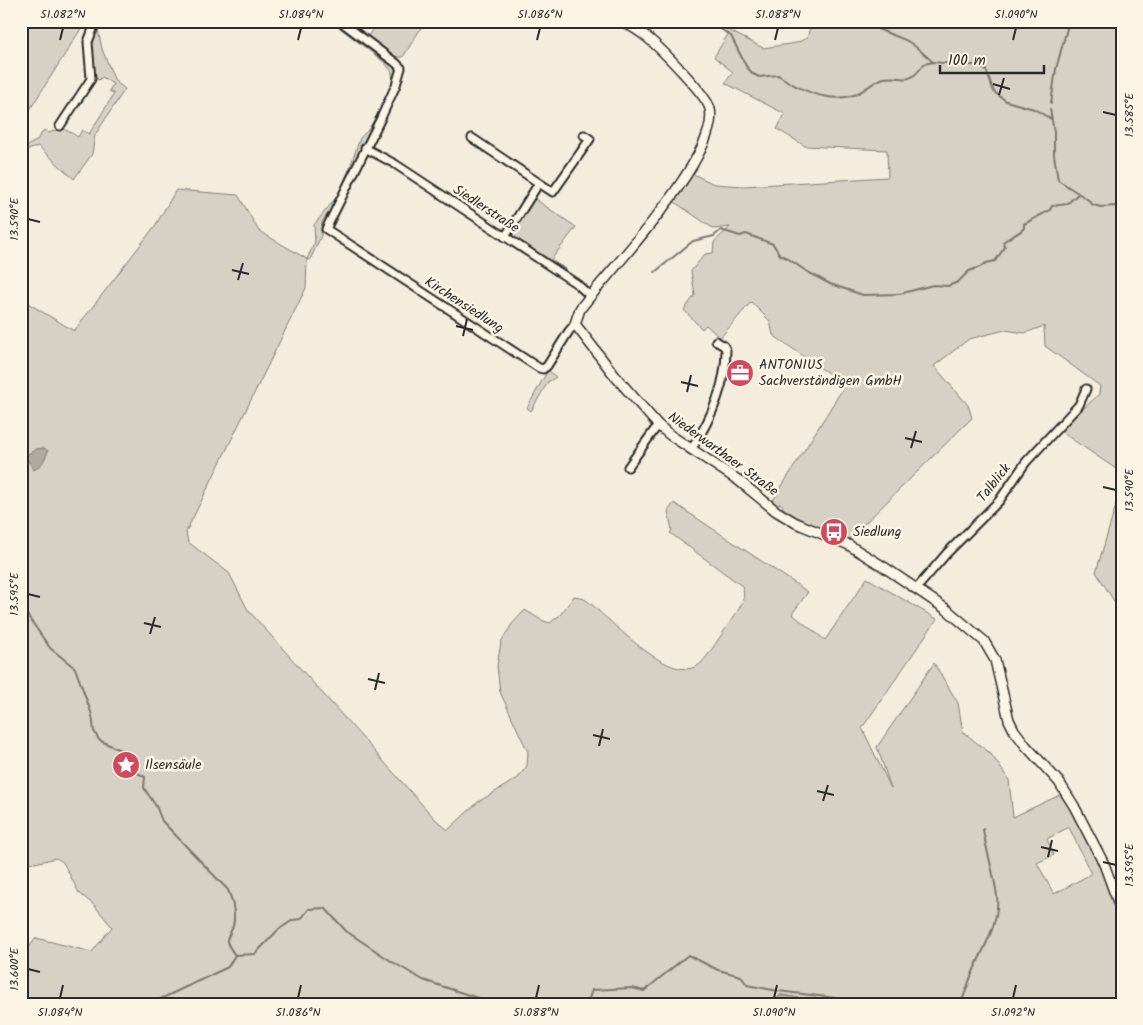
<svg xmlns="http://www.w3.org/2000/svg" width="1143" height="1025" font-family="Kalam,sans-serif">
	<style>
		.green { fill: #d6d1c4; stroke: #807e78; fill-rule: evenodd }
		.water { fill: #afaaa0; stroke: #7a7771 }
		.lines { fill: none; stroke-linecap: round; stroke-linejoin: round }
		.stream { stroke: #7a7771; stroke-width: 2 }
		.minor-casing { stroke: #2b2b2b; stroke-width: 11 }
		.tertiary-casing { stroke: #2b2b2b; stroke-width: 12 }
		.minor { stroke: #fcf5e5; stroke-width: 7 }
		.tertiary { stroke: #fcf5e5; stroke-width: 9 }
		.ticks { fill: none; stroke: #2b2b2b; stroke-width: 2 }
		.labels { text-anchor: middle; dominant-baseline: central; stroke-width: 5; stroke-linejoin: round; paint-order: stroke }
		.street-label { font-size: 14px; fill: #2b2b2b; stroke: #fcf5e5 }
		.poi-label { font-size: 14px; fill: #2b2b2b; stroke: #fcf5e5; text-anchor: start }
		.neatline { fill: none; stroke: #2b2b2b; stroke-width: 2 }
		.ticks-label { font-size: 12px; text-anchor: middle; fill: #2b2b2b }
	</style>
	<rect width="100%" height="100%" fill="#f4edde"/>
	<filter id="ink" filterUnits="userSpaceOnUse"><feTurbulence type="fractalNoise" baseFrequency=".02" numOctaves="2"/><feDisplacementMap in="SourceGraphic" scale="10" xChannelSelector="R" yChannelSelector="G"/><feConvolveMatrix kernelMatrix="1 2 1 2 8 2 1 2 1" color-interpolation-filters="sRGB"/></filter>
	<g filter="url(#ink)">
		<path class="green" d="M 21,21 L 79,21 L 84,24 L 27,114 L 21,111 Z
			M 98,21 L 101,21 L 98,30 L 102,49 L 115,81 L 125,89 L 95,135 L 92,154 L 74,179 L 38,146 L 21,153 L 21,149 L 36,141 L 44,130 L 49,133 C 63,126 65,129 78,137 L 82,130 L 89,134 L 114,94 L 109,91 L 113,84 L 102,77 L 99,80 L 94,77 L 91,42 Z
			M 331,21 L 337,21 C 350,31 389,55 395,68 C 397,73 396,78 395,83 L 337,201 L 322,222 L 321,236 L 310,260 L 307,259 L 306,288 L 186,532 L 188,542 L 229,573 L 248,610 L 435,819 L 448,830 L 478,802 L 518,778 L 527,766 L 528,752 L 500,692 L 497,666 L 501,642 L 512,624 L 525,610 L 541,620 L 550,623 L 561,614 L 574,596 C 589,597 598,612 610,621 C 627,636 676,684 700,664 C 708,657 722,633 729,624 C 736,613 748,600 742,586 L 670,533 L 672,530 L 668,511 L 674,503 L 808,592 L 792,614 L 825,640 L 867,578 L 937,619 L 862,728 L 891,788 L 877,747 L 934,663 L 958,703 L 963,732 L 991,754 L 1009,780 L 1013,817 L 1062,794 L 1077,819 L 1100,868 L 1114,898 L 1122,926 L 1122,1004 L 833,1004 L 781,995 L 778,1002 L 780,1004 L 21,1004 L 21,958 L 36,938 L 92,952 L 112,927 L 94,905 L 79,893 L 63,862 L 56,858 L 35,863 L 21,861 L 21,299 L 74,331 L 155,226 L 176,190 L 238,195 L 259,231 L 307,259 L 315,242 L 314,225 L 338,195 L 349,170 L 360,138 L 368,130 L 377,115 L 393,83 L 392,72 L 384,62 ZM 1069,827 L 1091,874 L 1054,894 L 1037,863 L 1054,855 L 1047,839 Z
			M 345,21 L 349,21 L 368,36 L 378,21 L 424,21 L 424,23 L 403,57 L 395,57 Z
			M 812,21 L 1122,21 L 1122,473 L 1060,431 L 1099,394 L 1100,386 L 1045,346 L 1044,326 L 1025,333 L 1005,330 L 969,339 L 934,366 L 968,405 L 972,418 L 849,539 L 799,519 L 783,511 L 783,506 L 780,503 L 777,506 L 772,502 L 845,385 L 773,335 L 770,321 L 751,302 L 720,338 L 706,325 L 702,329 L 684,310 L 695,295 L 691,271 L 705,254 L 713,253 L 714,242 L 730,227 L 714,229 L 673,201 L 691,173 L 714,184 L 744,186 L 888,177 L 887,150 L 805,146 L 777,129 L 785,114 L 725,83 L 733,72 L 714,57 L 730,31 L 763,48 L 796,43 L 807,38 Z
			M 535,199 L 576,227 L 551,260 L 567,270 L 565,273 L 545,260 L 547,258 L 540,253 L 538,256 L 511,238 L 518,222 Z
			M 548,370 L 556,377 L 548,382 L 531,411 L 527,408 Z
			M 1122,485 L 1122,614 L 1096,572 Z"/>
		<path class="water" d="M 44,448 L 48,451 C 45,459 42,466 34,470 L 25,456 L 36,449 Z
			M 781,995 L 833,1004 L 780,1004 L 778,1002 L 778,997 Z"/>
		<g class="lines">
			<path class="stream" d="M 709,21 L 731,36 L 746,66 L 753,74 L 759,77 L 778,75 C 798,89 828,104 854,95 C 863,92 875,80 884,78 C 905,75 908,87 924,64 L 933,62 L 954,64 L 957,61 L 966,65 L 976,65 L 986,70 L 994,92 L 1006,101 L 1034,109 L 1051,119
				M 866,21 C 877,32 895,34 909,42 C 917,47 925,55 933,62
				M 1051,103 L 1056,69 L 1069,21
				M 1050,109 L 1054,132 L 1054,155 L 1058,180 L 1087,199 L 1093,205 L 1101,207 L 1115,206 L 1122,209
				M 655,272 L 693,241 L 714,236 L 721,230 L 740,236 L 746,234 L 773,244 L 780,255 L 787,258 L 806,271 L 830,284 L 863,295 L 899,294 L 933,285 L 948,286 L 958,282 L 969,271 L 980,267 L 986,263 L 995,261 L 1005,247 L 1003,242 C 1010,236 1018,235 1024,228 L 1024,224 L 1050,210 L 1052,206 L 1067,204 L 1078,194
				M 21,606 L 50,648 L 75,668 L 92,715 L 94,731 L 99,740 L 120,750 L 130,769 L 145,777 L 144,788 L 156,806 L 162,821 L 228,890 C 233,902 236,914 233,926 C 232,931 227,936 227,941 C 228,946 232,951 235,955 L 255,954 L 278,930 L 293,920 L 301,919 L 309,909 L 325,908 L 346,931 L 391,961 L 423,980 L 484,1000 L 488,1004
				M 150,1004 L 228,967 L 235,955
				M 587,1004 L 592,990 L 632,988 L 644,991 L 688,955 L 718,970 L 741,976 L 747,985 L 778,991 L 835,998 L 848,1004
				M 960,1004 C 966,994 968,982 973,972 C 983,949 1000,922 997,896 C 994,872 986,851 983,829"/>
			<g class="minor-casing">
				<path id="minor" d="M 340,21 L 396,63 L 401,68 L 396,85 L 381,118 L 326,229 L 539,368 L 543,369 L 547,366 L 569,331 L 575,324
					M 60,126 L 91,79 L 88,42 L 96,21
					M 472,138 L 539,183 L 505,237
					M 365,148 L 395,164 L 577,284 L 590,296
					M 539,183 L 553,192 L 590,139 L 584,135
					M 691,450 C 710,421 726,385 726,350 L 724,346 L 716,341
					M 628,467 L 658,425
					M 916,589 L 947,553 L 999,501 L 1026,462 L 1079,405 L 1086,389"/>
			</g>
			<g class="tertiary-casing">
				<path id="tertiary" d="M 622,21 C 631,26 640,31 648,38 C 660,48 707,95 710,109 C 721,155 609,271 580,309 L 575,324 L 615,376 L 658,425 L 670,435 L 738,480 L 776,511 L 796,523 L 847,544 L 884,567 L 946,609 L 984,641 L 995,660 L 1009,720 L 1014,730 L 1026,746 L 1059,782 L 1074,806 L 1104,864 L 1122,913"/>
			</g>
			<use href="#minor" class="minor"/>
			<use href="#tertiary" class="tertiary"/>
		</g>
	</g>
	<path class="ticks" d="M 60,40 L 63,28M 298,40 L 301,28M 537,40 L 540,28M 775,40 L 778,28M 1013,40 L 1016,28M 993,84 L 1010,89M 999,95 L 1004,78M 1103,112 L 1116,115M 28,219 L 40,222M 232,270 L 249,274M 238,280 L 243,263M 456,326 L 473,330M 463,336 L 467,319M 681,382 L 698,386M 687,392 L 691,375M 905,438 L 922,442M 911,448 L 916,431M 1103,487 L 1116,490M 28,594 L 40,597M 144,623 L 161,627M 150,634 L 155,617M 368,679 L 385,683M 375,690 L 379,673M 593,735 L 610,739M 599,746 L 603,729M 817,791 L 834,795M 823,801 L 828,785M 1041,847 L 1058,851M 1048,857 L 1052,840M 1103,862 L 1116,865M 28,969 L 40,972M 60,998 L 63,985M 298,998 L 301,985M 536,998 L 539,985M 774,998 L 777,985M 1013,998 L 1016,985"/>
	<defs>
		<g id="office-disc" transform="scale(1.4375)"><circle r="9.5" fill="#d1495b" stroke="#fcf5e5"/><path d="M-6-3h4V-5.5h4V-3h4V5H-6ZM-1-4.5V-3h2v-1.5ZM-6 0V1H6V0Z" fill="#fff"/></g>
		<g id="bus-disc" transform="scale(1.4375)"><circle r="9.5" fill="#d1495b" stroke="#fcf5e5"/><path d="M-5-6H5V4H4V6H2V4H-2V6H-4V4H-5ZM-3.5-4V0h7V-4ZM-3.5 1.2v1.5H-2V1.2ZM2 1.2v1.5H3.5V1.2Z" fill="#fff"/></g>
		<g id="sight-disc" transform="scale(1.4375)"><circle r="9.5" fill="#d1495b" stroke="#fcf5e5"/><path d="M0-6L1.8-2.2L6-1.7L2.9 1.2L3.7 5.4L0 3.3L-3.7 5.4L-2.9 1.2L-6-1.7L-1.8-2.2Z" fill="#fff"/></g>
	</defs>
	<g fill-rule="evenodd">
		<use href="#office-disc" x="740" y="373"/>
		<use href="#bus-disc" x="834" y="532"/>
		<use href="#sight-disc" x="126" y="765"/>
	</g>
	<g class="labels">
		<g class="street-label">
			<text transform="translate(486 209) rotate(33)">Siedlerstraße</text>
			<text transform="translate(464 305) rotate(33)">Kirchensiedlung</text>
			<text transform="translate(723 454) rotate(36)">Niederwarthaer Straße</text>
			<text transform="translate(994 483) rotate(-52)">Talblick</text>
		</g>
		<g class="poi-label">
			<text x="759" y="365">ANTONIUS<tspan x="759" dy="16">Sachverständigen GmbH</tspan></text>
			<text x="853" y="532">Siedlung</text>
			<text x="145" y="765">Ilsensäule</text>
		</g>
	</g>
	<rect width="1143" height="1025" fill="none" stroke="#fcf5e5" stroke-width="55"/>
	<path d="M940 65v8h104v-8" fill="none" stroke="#2b2b2b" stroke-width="2.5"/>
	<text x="948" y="65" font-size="15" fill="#2b2b2b" stroke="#fcf5e5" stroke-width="4" paint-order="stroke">100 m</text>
	<rect x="28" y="28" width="1088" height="970" class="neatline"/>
	<g class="ticks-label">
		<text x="63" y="18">51.082°N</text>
		<text x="301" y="18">51.084°N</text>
		<text x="540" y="18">51.086°N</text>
		<text x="778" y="18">51.088°N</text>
		<text x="1016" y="18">51.090°N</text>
		<text transform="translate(1129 115) rotate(-90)" y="4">13.585°E</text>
		<text transform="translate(14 219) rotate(-90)" y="4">13.590°E</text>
		<text transform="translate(1129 490) rotate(-90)" y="4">13.590°E</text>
		<text transform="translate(14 594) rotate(-90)" y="4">13.595°E</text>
		<text transform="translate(1129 865) rotate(-90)" y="4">13.595°E</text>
		<text transform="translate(14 969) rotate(-90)" y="4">13.600°E</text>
		<text x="60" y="1016">51.084°N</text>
		<text x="298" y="1016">51.086°N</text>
		<text x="536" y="1016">51.088°N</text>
		<text x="774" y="1016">51.090°N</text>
		<text x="1013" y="1016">51.092°N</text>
	</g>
</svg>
